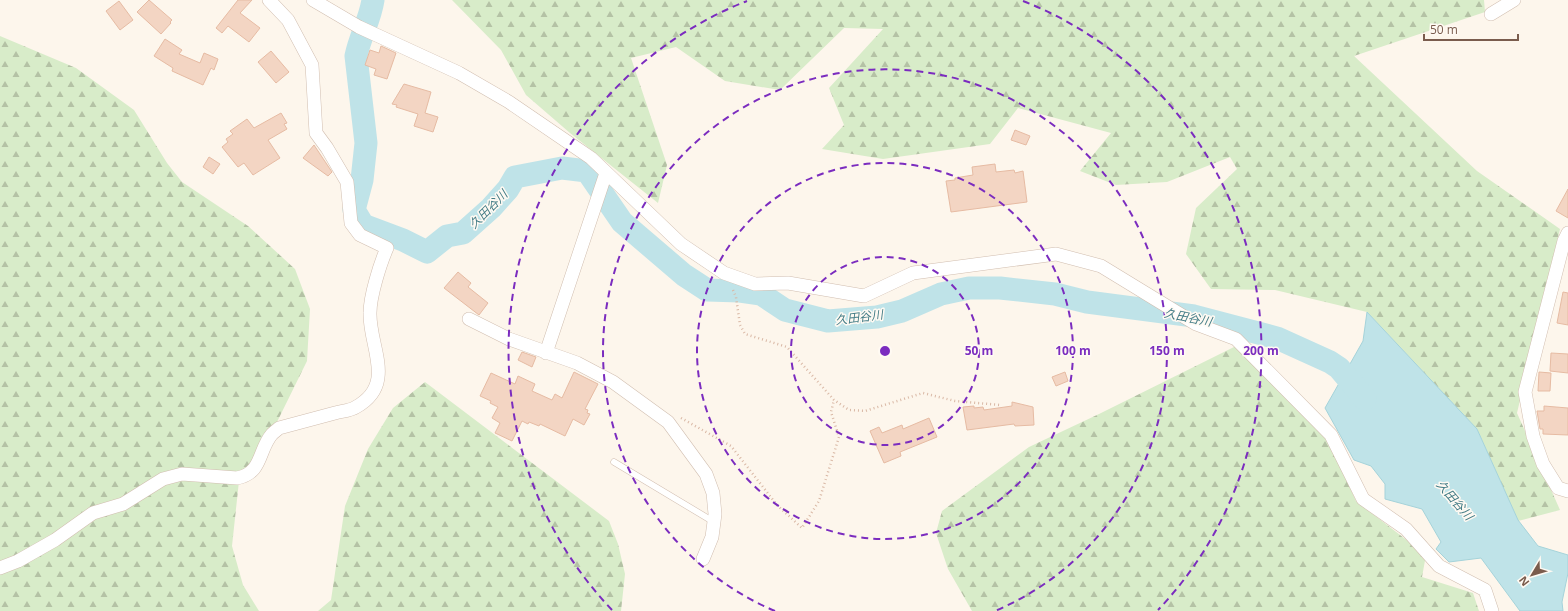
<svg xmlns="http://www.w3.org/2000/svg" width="1568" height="611" font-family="'Open Sans','Noto Sans JP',sans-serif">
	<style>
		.forest { fill: url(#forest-firs) }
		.water { fill: #bfe3e8; stroke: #a5d3da }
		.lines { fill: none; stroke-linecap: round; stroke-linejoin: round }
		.river { stroke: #bfe3e8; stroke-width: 23 }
		.building { fill: #f3d5c3; stroke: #e6bba3 }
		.lane-casing { stroke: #d1beb0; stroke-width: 7 }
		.street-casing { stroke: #d1beb0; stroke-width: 14 }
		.path { stroke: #d9b8a5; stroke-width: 2.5; stroke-dasharray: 1 3; stroke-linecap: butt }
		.lane { stroke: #fff; stroke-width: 6 }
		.street { stroke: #fff; stroke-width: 13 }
		.ring { fill: none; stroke: #7b2cbf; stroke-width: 2; stroke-dasharray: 7 5 }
		.labels { text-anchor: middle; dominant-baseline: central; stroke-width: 3; stroke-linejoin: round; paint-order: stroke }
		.water-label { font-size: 12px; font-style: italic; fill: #437c86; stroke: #fffaf3 }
		.centre { fill: #7b2cbf; stroke: #fffaf3; stroke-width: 2 }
		.ring-label { font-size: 12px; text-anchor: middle; font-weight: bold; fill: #7b2cbf; stroke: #fffaf3; stroke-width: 3; stroke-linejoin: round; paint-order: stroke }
	</style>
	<defs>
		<pattern id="forest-firs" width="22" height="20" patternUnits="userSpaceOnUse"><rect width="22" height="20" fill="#d8ecc9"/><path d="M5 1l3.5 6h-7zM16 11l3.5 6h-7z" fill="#b4c2a5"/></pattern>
	</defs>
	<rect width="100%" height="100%" fill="#fdf6ec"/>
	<path class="forest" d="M 452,0 L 1484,0 L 1485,12 L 1354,56 L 1477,171 L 1560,229 L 1517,413 L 1560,510 L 1518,521 L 1477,429 L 1367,312 L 1275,290 L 1211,289 L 1186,254 L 1196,208 L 1237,169 L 1230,157 L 1167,182 L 1116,185 L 1080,171 L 1111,133 L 1018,108 L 990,144 L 883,159 L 822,149 L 844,125 L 829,88 L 883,29 L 844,28 L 780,90 L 725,81 L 676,47 L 631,58 L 667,165 L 658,203 L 570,133 L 526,95 L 501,50 Z
		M 0,36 L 76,68 L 134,110 L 167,163 L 182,182 L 248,226 L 295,269 L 310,309 L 307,361 L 277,422 L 239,481 L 232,546 L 243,585 L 259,611 L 0,611 Z
		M 1236,346 L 1325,432 L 1356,501 L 1426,555 L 1422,577 L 1473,593 L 1479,611 L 972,611 L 948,569 L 936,533 L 942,511 L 1029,447 L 1099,414 Z
		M 425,382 L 609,521 L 618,544 L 625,574 L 621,611 L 318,611 L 331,600 L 345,506 L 368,449 L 393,408 Z"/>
	<path class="water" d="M 1367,312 L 1477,429 L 1518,520 L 1538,546 L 1568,555 L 1568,573 L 1562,602 L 1563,611 L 1520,611 L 1481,558 L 1449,562 L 1436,549 L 1441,542 L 1422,509 L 1385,499 L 1385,484 L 1371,466 L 1354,460 L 1325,408 L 1363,341 Z"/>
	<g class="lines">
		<path class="river" d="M 373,0 C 370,20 360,36 356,56 L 366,143 L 362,180 L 354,210 L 363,225 L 403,240 L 427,252 L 447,236 L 463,233 L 491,208 L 508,189 L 515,177 L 562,168 L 587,171 L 622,222 L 684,275 L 707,290 L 740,291 L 761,294 L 785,310 L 828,321 L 877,317 L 902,311 L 941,294 L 969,288 L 1000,288 L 1055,294 L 1087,302 L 1194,316 L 1277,338 L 1330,362 L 1339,368 L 1365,399"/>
	</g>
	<path class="building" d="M 149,0 L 172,20 L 170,22 L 171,23 L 161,34 L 137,12 Z
		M 238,0 L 252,0 L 240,13 L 260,28 L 249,42 L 228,26 L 222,33 L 216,28 Z
		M 119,1 L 133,20 L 120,30 L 106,11 Z
		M 165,39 L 182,50 L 179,54 L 200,63 L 204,53 L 218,59 L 214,70 L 211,68 L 203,85 L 172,71 L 173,68 L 154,56 Z
		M 381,46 L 396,53 L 387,79 L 374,75 L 376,69 L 365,65 L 370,50 L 379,53 Z
		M 271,51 L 289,72 L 276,83 L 258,62 Z
		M 404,84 L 431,92 L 425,113 L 438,117 L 433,132 L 414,126 L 418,114 L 396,107 L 397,105 L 392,104 Z
		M 281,113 L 287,123 L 284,124 L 287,129 L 268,140 L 280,158 L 253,175 L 244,163 L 238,167 L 222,147 L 228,142 L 226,139 L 233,134 L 230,131 L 247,119 L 254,128 Z
		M 1015,130 L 1030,136 L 1026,145 L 1011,140 Z
		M 314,145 L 332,172 L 328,176 L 303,158 Z
		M 209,157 L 220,164 L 213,174 L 203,167 Z
		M 995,164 L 996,172 L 1014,170 L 1015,173 L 1023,171 L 1027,202 L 951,212 L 946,181 L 955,180 L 955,178 L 973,175 L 972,167 Z
		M 1568,189 L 1568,218 L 1556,211 Z
		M 458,272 L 471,283 L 468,287 L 488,303 L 479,315 L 444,288 Z
		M 1563,292 L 1568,293 L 1568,325 L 1557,323 Z
		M 522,352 L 536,357 L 532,367 L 518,360 Z
		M 1551,353 L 1568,354 L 1568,373 L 1550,371 Z
		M 574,372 L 598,384 L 585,409 L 588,410 L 587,413 L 590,414 L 584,425 L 573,419 L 565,436 L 540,424 L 539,426 L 529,422 L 528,424 L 522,421 L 512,441 L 495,433 L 500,423 L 492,418 L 498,407 L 490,403 L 491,401 L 480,396 L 491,373 L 515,384 L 518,376 L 535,384 L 532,391 L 552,400 L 555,394 L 562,398 Z
		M 1065,372 L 1068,381 L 1056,386 L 1052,377 Z
		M 1539,372 L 1551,373 L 1550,391 L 1538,391 Z
		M 1012,402 L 1033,407 L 1034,425 L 1015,426 L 1014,424 L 967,430 L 963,407 L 974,406 L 974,408 L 983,407 L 984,410 L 1012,406 Z
		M 1544,406 L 1568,408 L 1568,435 L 1543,434 L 1543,429 L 1540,429 L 1537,411 L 1544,411 Z
		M 929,418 L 937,437 L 900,452 L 901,456 L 884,463 L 870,431 L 879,427 L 882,433 L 902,425 L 903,429 Z"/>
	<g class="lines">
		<g class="lane-casing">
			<path id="lane" d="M 614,462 L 714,522"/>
		</g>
		<g class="street-casing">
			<path id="street" d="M 313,0 L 359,27 L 459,73 L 509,102 L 591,158 L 681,244 L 724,273 L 755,284 L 788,283 L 864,296 L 913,273 L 1056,254 L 1101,266 L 1196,324 L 1236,339 L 1331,435 L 1363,499 L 1406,529 L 1439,566 L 1485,590 L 1492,611
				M 1491,14 L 1514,0
				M 1568,233 L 1564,241 L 1525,392 L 1533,436 L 1543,464 L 1558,488 L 1568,491
				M 469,319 L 509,339 L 577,363 L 613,382 L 668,422 L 706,474 L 713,493 L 715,514 L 712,537 L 703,559
				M 546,353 L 606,173
				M 0,568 L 18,561 L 55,540 L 93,513 L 123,504 L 163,479 L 182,474 L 237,478 C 263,473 258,450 272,434 C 274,432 277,430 279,428 C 298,423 317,418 335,413 C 342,411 350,411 356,407 C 397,384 369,347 370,313 C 370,296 380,264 387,248 L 360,235 L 351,223 L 347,182 L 327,148 L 316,133 L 312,65 L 288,20 L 269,0"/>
		</g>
		<path class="path" d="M 733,290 L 736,297 L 740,325 L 745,334 L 787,347 L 834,400 L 849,410 L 865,411 L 923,393 L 955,401 L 1000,405
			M 681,418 L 731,446 L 777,505 L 802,528 L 819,501 L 839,437 L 831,412 L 834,400"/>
		<use href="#lane" class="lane"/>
		<use href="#street" class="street"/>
	</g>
	<g class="ring">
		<circle cx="885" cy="351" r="94"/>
		<circle cx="885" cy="351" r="188"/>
		<path d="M775 611A282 282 0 1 1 995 611"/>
		<path d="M612 610A376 376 0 0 1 747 1M1023 1A376 376 0 0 1 1158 610"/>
	</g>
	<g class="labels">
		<g class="water-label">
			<text transform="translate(488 209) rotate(-45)">久田谷川</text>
			<text transform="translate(859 317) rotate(-7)">久田谷川</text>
			<text transform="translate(1188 317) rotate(11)">久田谷川</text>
			<text transform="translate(1455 500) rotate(49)">久田谷川</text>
		</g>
	</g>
	<circle cx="885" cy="351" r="6" class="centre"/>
	<g class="ring-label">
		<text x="979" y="355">50 m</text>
		<text x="1073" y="355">100 m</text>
		<text x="1167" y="355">150 m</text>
		<text x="1261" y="355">200 m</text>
	</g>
	<g transform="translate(1532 575) rotate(232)" stroke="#fffaf3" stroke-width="3" paint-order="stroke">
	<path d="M0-3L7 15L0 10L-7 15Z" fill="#7a5c4d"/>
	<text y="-6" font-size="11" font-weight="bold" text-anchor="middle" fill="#7a5c4d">N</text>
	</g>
	<path d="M1424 34v6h94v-6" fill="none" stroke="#7a5c4d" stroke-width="2"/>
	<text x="1430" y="34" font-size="12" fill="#7a5c4d" stroke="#fffaf3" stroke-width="3" paint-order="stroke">50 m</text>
</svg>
